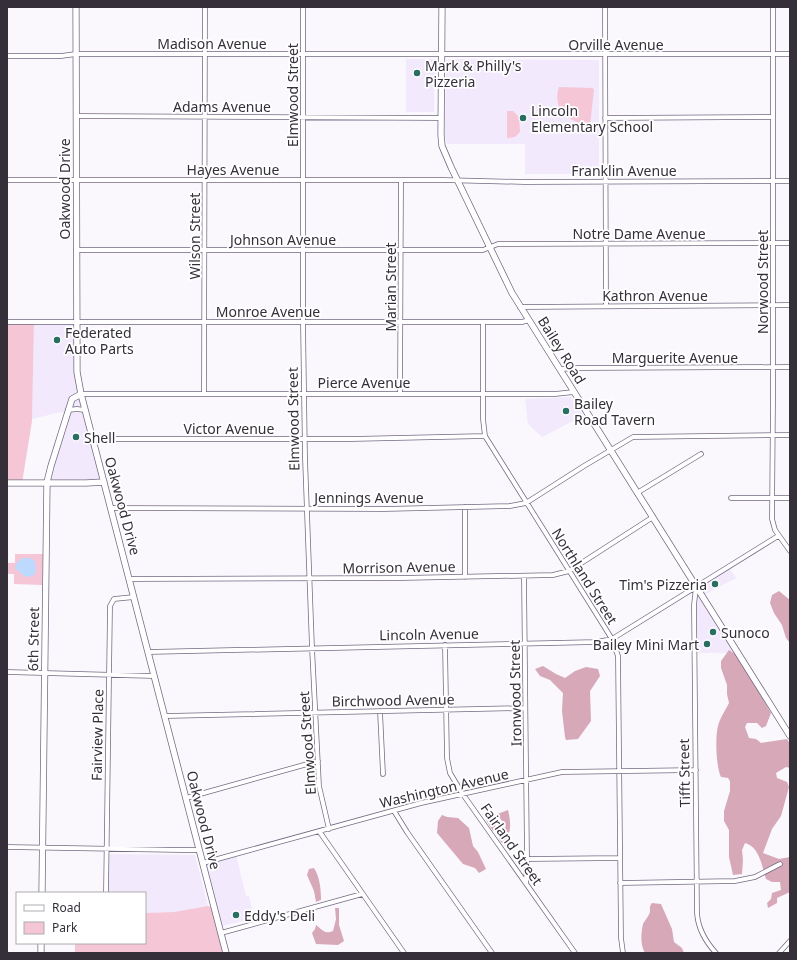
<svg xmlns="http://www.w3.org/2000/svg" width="797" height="960" font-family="'Noto Sans',sans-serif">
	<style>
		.built { fill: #f2e9fd }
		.green { fill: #f5c6d6 }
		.forest { fill: #d6a8b8 }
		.water { fill: #bdd9fd }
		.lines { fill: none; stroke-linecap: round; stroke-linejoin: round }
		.street-casing { stroke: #746a81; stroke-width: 5.5 }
		.secondary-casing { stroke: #746a81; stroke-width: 7 }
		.street { stroke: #fff; stroke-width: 4 }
		.secondary { stroke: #fff; stroke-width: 5.5 }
		.poi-dot { fill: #296e61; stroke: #fff; stroke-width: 1.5 }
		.labels { text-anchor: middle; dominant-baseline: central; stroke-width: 3.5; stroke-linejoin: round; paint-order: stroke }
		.street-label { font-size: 14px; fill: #342f39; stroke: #fff }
		.poi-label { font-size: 14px; fill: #342f39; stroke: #fff; text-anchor: start }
	</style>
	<rect width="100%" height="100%" fill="#faf7fd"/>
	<path class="built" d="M 406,59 L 435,59 L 434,112 L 406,112 Z
		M 449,59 L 599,60 L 599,174 L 525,174 L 525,144 L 447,144 L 445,135 L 446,61 Z
		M 34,322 L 77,322 L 77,372 L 104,482 L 47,482 L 67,414 L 61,412 L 32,419 Z
		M 571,397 L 583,415 L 577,419 L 542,437 L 528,424 L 525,399 Z
		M 729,567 L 736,578 L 702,596 L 736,650 L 731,653 L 694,653 L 696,587 Z
		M 107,854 L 195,855 L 208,906 L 174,912 L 145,913 L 145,893 L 106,893 Z
		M 236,855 L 246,896 L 249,896 L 254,918 L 219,927 L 203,863 Z"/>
	<path class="green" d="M 559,87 L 592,88 L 594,89 L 590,126 C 571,122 551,111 559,87 Z
		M 507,111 L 513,111 L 519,117 L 520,132 L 515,137 L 507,138 Z
		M 7,322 L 34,322 L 32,421 L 22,483 L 7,483 Z
		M 15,554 L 43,554 L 42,585 L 14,584 L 14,574 L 7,574 L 7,563 L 15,563 Z
		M 208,906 L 214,908 L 226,953 L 75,953 L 75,943 L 145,943 L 145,913 L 174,912 Z"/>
	<path class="forest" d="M 779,591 L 790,600 L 790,643 L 786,638 L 782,625 L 774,613 L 770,603 L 772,595 Z
		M 729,650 L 738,656 L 771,713 L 766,726 L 762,728 L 757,723 L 747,723 L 745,727 L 749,738 L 756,739 L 761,743 L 787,739 L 790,744 L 790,768 L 786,767 L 776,773 L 777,778 L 787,782 L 789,787 L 781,816 L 772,829 L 763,853 L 779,859 L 790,857 L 790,892 L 777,898 L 777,903 L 768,908 L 767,903 L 771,899 L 772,893 L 781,890 L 780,882 L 772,882 L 766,879 C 762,867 760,847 745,843 L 742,850 L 743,860 L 742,874 L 733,875 L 729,857 L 729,830 L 724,821 L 724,811 L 730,791 L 730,781 L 728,778 L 721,777 C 716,767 715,737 718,726 C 720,718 725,711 729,703 L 727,694 L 727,685 L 721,668 L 721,661 Z
		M 543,666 L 556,674 L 565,678 L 575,671 L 586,667 L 598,669 L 600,676 L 590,691 L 591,721 L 578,739 L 566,740 L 565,737 L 562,711 L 563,693 L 550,680 L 540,676 L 535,669 Z
		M 508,810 C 510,818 512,830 507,837 L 510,846 L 509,849 L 500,841 L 499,838 L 506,826 L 499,817 L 494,820 L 496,823 L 495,830 L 493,831 L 486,820 L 487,818 Z
		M 442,815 L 447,817 L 458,818 L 469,828 L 473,846 L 478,852 L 486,869 L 479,873 L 475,868 L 463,864 L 437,833 L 438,821 Z
		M 314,868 C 320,877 321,890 321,900 L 316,902 L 314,891 L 307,875 L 309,869 Z
		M 652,903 L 661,904 L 672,929 L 674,942 L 682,948 L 684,953 L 645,953 C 640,945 641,933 643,924 C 645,920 649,916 650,912 C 650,908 649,907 652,903 Z
		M 335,908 L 339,908 L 339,925 L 344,941 L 338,945 L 316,944 L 312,933 L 315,929 L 316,925 C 322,929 324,935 333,931 L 336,919 Z"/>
	<path class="water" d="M 23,558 L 29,558 L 35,561 L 36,571 L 33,576 L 25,577 L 15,568 L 17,562 Z"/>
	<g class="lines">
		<g class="street-casing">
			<path id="street" d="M 303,7 L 303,322 L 305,458 L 312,648 L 319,786 L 329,829
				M 605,7 L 606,306
				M 773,7 L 773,400 L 772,519 L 775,530 L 790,551
				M 7,56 L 61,56 L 76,54 L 790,54
				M 76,116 L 441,118
				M 605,118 L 773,117
				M 7,180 L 443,180 L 525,182 L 790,181
				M 77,250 L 483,250 L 498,244 L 790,243
				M 520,307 L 790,305
				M 7,322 L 522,322 L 529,320
				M 483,322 L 483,419 L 485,436 L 612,639 L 618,656 L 621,938 L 623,953
				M 560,369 L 578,368 L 790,367
				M 204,393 L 205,7
				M 400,393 L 401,180
				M 81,394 L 555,394 L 574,392
				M 68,410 L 77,409 L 85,410
				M 93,440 L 108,439 L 351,439 L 485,436
				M 637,493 L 701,454
				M 731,498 L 790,498
				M 465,507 L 465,577
				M 111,508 L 384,509 L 510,506 L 526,503 L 584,466 L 633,437 L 790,435
				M 524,576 L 527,859 L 526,883
				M 129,579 L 401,578 L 553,575 L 569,571 L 653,517
				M 696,587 L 694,605 L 697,913 C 698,929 705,941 716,953
				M 445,645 L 447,758 L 450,773 L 462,793 L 575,953
				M 148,652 L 597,642 L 612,639 L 778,536
				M 7,672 L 154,676
				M 380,711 L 383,774
				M 165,716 L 525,708
				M 186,798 L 318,761
				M 394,811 L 407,832 L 492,953
				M 319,831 L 404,953
				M 7,847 L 182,850 L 199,850
				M 527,859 L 620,858
				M 203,863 L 421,803 L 562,772 L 696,770
				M 620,883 L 735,881 L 755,877 L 780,864
				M 106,893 L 110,606 L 114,599 L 134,597
				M 221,933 L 362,894
				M 779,953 L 790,941"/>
		</g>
		<g class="secondary-casing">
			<path id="secondary" d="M 76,7 L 77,372 L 81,394 L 226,953
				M 442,7 L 441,135 L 442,146 L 451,167 L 512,293 L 790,736
				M 7,483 L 86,483 L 104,482
				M 42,893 L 47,482 L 51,466 L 72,399 L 81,394
				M 41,953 L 41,943"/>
		</g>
		<use href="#street" class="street"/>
		<use href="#secondary" class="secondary"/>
	</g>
	<g class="poi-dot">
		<circle cx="417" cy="73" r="4"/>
		<circle cx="523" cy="118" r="4"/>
		<circle cx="57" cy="340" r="4"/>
		<circle cx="566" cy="411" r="4"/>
		<circle cx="76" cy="437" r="4"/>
		<circle cx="715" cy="584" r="4"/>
		<circle cx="713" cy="632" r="4"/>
		<circle cx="707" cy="644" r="4"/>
		<circle cx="236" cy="915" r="4"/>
	</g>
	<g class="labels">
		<g class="street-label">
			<text x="212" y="43">Madison Avenue</text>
			<text x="616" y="44">Orville Avenue</text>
			<text transform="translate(292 95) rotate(-90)">Elmwood Street</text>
			<text x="222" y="106">Adams Avenue</text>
			<text x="233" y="169">Hayes Avenue</text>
			<text x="624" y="170">Franklin Avenue</text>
			<text transform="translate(64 189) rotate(-90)">Oakwood Drive</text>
			<text x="639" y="233">Notre Dame Avenue</text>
			<text transform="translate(194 236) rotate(-90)">Wilson Street</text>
			<text x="283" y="239">Johnson Avenue</text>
			<text transform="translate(762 282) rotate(-90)">Norwood Street</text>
			<text transform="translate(390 287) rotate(-90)">Marian Street</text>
			<text x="655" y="295">Kathron Avenue</text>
			<text x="268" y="311">Monroe Avenue</text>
			<text transform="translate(562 350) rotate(58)">Bailey Road</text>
			<text x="675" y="357">Marguerite Avenue</text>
			<text x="364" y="382">Pierce Avenue</text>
			<text transform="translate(293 419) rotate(-91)">Elmwood Street</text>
			<text x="229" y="428">Victor Avenue</text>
			<text x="369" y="497">Jennings Avenue</text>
			<text transform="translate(123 506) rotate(75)">Oakwood Drive</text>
			<text transform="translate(399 567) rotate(-1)">Morrison Avenue</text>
			<text transform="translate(585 576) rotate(58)">Northland Street</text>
			<text transform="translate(429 634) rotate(-1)">Lincoln Avenue</text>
			<text transform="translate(33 639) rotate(-89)">6th Street</text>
			<text transform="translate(515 693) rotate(-91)">Ironwood Street</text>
			<text transform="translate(393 700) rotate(-1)">Birchwood Avenue</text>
			<text transform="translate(97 735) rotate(-89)">Fairview Place</text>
			<text transform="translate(307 743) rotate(-94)">Elmwood Street</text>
			<text transform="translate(684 773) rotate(-91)">Tifft Street</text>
			<text transform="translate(444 788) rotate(-13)">Washington Avenue</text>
			<text transform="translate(204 820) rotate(76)">Oakwood Drive</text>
			<text transform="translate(512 844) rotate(55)">Fairland Street</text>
		</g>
		<g class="poi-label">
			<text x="425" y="65">Mark &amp; Philly's<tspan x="425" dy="16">Pizzeria</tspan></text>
			<text x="531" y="110">Lincoln<tspan x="531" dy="16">Elementary School</tspan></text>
			<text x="65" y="332">Federated<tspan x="65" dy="16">Auto Parts</tspan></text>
			<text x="574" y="403">Bailey<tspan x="574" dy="16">Road Tavern</tspan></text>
			<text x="84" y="437">Shell</text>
			<text x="707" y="584" text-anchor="end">Tim's Pizzeria</text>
			<text x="721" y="632">Sunoco</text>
			<text x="699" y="644" text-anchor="end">Bailey Mini Mart</text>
			<text x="244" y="915">Eddy's Deli</text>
		</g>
	</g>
	<rect width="797" height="960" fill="none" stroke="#342f39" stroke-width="16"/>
	<rect x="16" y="892" width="130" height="52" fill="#ffffff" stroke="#aeacb0"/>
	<rect x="24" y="905" width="20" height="6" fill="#ffffff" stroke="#aeacb0"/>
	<text x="52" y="912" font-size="12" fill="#342f39">Road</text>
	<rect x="24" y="922" width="20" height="12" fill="#f5c6d6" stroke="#aeacb0"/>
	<text x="52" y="932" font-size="12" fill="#342f39">Park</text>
</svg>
